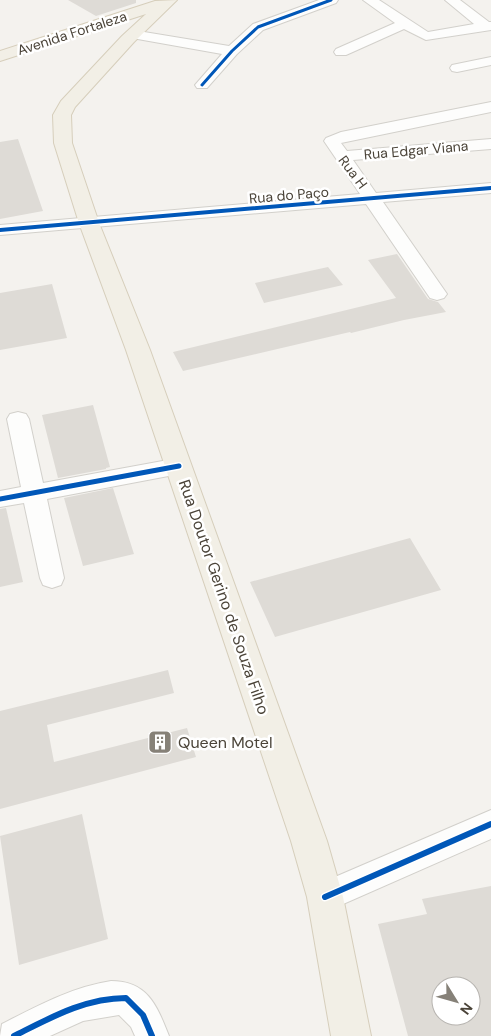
<svg xmlns="http://www.w3.org/2000/svg" width="491" height="1036" font-family="'DM Sans',sans-serif">
	<style>
		.building { fill: #dedbd6; fill-rule: evenodd }
		.lines { fill: none; stroke-linecap: round; stroke-linejoin: round }
		.minor-casing { stroke: #d2d0cb; stroke-width: 2 }
		.major-casing { stroke: #d6cebb; stroke-width: 2 }
		.minor { fill: #fdfdfc; fill-rule: evenodd }
		.major { fill: #f2efe6; fill-rule: evenodd }
		.cycleway-far3-casing { stroke: #fff; stroke-width: 5 }
		.cycleway-far2-casing { stroke: #fff; stroke-width: 6 }
		.cycleway-far1-casing { stroke: #fff; stroke-width: 8 }
		.cycleway-casing { stroke: #fff; stroke-width: 9 }
		.cycleway-far3 { stroke: #0057b8; stroke-width: 3 }
		.cycleway-far2 { stroke: #0057b8; stroke-width: 4 }
		.cycleway-far1 { stroke: #0057b8; stroke-width: 5 }
		.cycleway { stroke: #0057b8; stroke-width: 6 }
		.labels { text-anchor: middle; dominant-baseline: central; stroke-width: 5; stroke-linejoin: round; paint-order: stroke }
		.far-street-label { font-size: 14px; fill: #4b4439; stroke: #fff }
		.street-label { font-size: 16px; fill: #4b4439; stroke: #fff }
		.poi-label { font-size: 16px; fill: #4b4439; stroke: #fff; text-anchor: start }
	</style>
	<rect width="100%" height="100%" fill="#f4f2ee"/>
	<path class="building" d="M 68,0 L 136,0 L 136,3 L 96,16 Z
		M 18,139 L 43,211 L 0,219 L 0,142 Z
		M 397,254 L 428,299 L 438,302 L 446,312 L 404,320 L 351,333 L 350,332 L 183,371 L 173,352 L 396,298 L 368,260 Z
		M 328,267 L 343,285 L 264,303 L 255,283 Z
		M 52,284 L 67,338 L 0,350 L 0,293 Z
		M 93,405 L 110,467 L 106,468 L 106,469 L 58,478 L 42,415 Z
		M 113,488 L 134,554 L 83,566 L 64,498 Z
		M 6,508 L 23,582 L 0,587 L 0,509 Z
		M 410,538 L 441,590 L 275,637 L 250,582 Z
		M 168,670 L 174,693 L 47,725 L 54,762 L 187,728 L 196,757 L 0,809 L 0,711 Z
		M 82,814 L 108,939 L 19,965 L 0,836 Z
		M 491,886 L 491,1036 L 408,1036 L 378,924 L 427,914 L 422,899 ZM 441,986 L 471,986 L 471,1016 L 441,1016 Z"/>
	<g class="lines">
		<g class="minor-casing">
			<path id="minor" d="M 319,0 L 338,0 L 336,3 L 263,30 L 237,54 L 207,88 L 197,88 L 195,85 L 222,54 L 132,38 L 125,34 L 132,30 L 229,46 L 253,24 Z
				M 363,0 L 379,0 L 428,32 L 474,24 L 445,0 L 460,0 L 489,22 L 491,22 L 491,30 L 426,40 L 404,29 L 346,55 L 336,55 L 334,52 L 336,49 L 395,23 Z
				M 491,57 L 491,65 L 457,72 L 452,71 L 450,68 L 452,65 Z
				M 491,102 L 491,112 L 341,143 L 347,151 L 491,139 L 491,149 L 353,160 L 376,193 L 491,183 L 491,193 L 383,202 L 447,294 L 444,298 L 437,300 L 430,298 L 366,204 L 0,235 L 0,225 L 360,194 L 324,141 L 326,138 L 341,132 Z
				M 18,412 L 26,414 L 29,419 L 43,483 L 179,458 L 187,460 L 190,466 L 187,472 L 179,474 L 47,499 L 64,578 L 61,585 L 52,588 L 43,585 L 40,578 L 24,503 L 0,507 L 0,491 L 21,487 L 7,419 L 10,414 Z
				M 491,810 L 491,839 L 325,912 L 314,908 L 309,897 L 314,886 Z
				M 111,981 C 148,981 157,1006 169,1036 L 135,1036 L 131,1027 L 119,1015 L 83,1021 L 50,1036 L 0,1036 L 2,1024 C 37,1006 72,987 111,981 Z"/>
		</g>
		<g class="major-casing">
			<path id="major" d="M 177,0 L 134,42 L 75,107 L 71,115 L 72,143 L 99,223 L 150,350 L 327,841 L 343,897 L 371,1036 L 331,1036 L 307,897 L 291,841 L 126,350 L 79,223 L 54,143 L 53,115 L 61,101 L 122,36 L 146,14 L 0,61 L 0,51 L 155,1 Z"/>
		</g>
		<use href="#minor" class="minor"/>
		<use href="#major" class="major"/>
		<g class="cycleway-far3-casing">
			<path id="cycleway-far3" d="M 202,85 L 232,51 L 258,27 L 331,0"/>
		</g>
		<g class="cycleway-far2-casing">
			<path id="cycleway-far2" d="M 0,230 L 491,188"/>
		</g>
		<g class="cycleway-far1-casing">
			<path id="cycleway-far1" d="M 0,499 L 179,466"/>
		</g>
		<g class="cycleway-casing">
			<path id="cycleway" d="M 325,897 L 491,824
				M 14,1036 C 50,1018 85,998 126,998 L 143,1015 L 152,1036"/>
		</g>
		<use href="#cycleway-far3" class="cycleway-far3"/>
		<use href="#cycleway-far2" class="cycleway-far2"/>
		<use href="#cycleway-far1" class="cycleway-far1"/>
		<use href="#cycleway" class="cycleway"/>
	</g>
	<defs>
		<g id="building-square" transform="scale(1.25)"><rect x="-9" y="-9" width="18" height="18" rx="4" fill="#868178" stroke="#fff"/><path d="M-4-6H4V6H1V3H-1V6H-4ZM-2.5-4.3h1.7v1.8h-1.7ZM.8-4.3h1.7v1.8H.8ZM-2.5-1h1.7V.8h-1.7ZM.8-1h1.7V.8H.8Z" fill="#fff"/></g>
	</defs>
	<g fill-rule="evenodd">
		<use href="#building-square" x="160" y="742"/>
	</g>
	<g class="labels">
		<g class="far-street-label">
			<text transform="translate(72 33) rotate(-18)">Avenida Fortaleza</text>
			<text transform="translate(416 150) rotate(-5)">Rua Edgar Viana</text>
			<text transform="translate(353 172) rotate(53)">Rua H</text>
			<text transform="translate(289 195) rotate(-5)">Rua do Paço</text>
		</g>
		<g class="street-label">
			<text transform="translate(224 597) rotate(71)">Rua Doutor Gerino de Souza Filho</text>
		</g>
		<g class="poi-label">
			<text x="178" y="742">Queen Motel</text>
		</g>
	</g>
	<g transform="translate(456 1001) rotate(127)"><circle r="24" fill="#ffffff" stroke="#b7b4b0"/>
	<path d="M0-4L9 19L0 12L-9 19Z" fill="#868178"/>
	<text y="-8" font-size="14" font-weight="bold" text-anchor="middle" fill="#4b4439">N</text>
	</g>
</svg>
